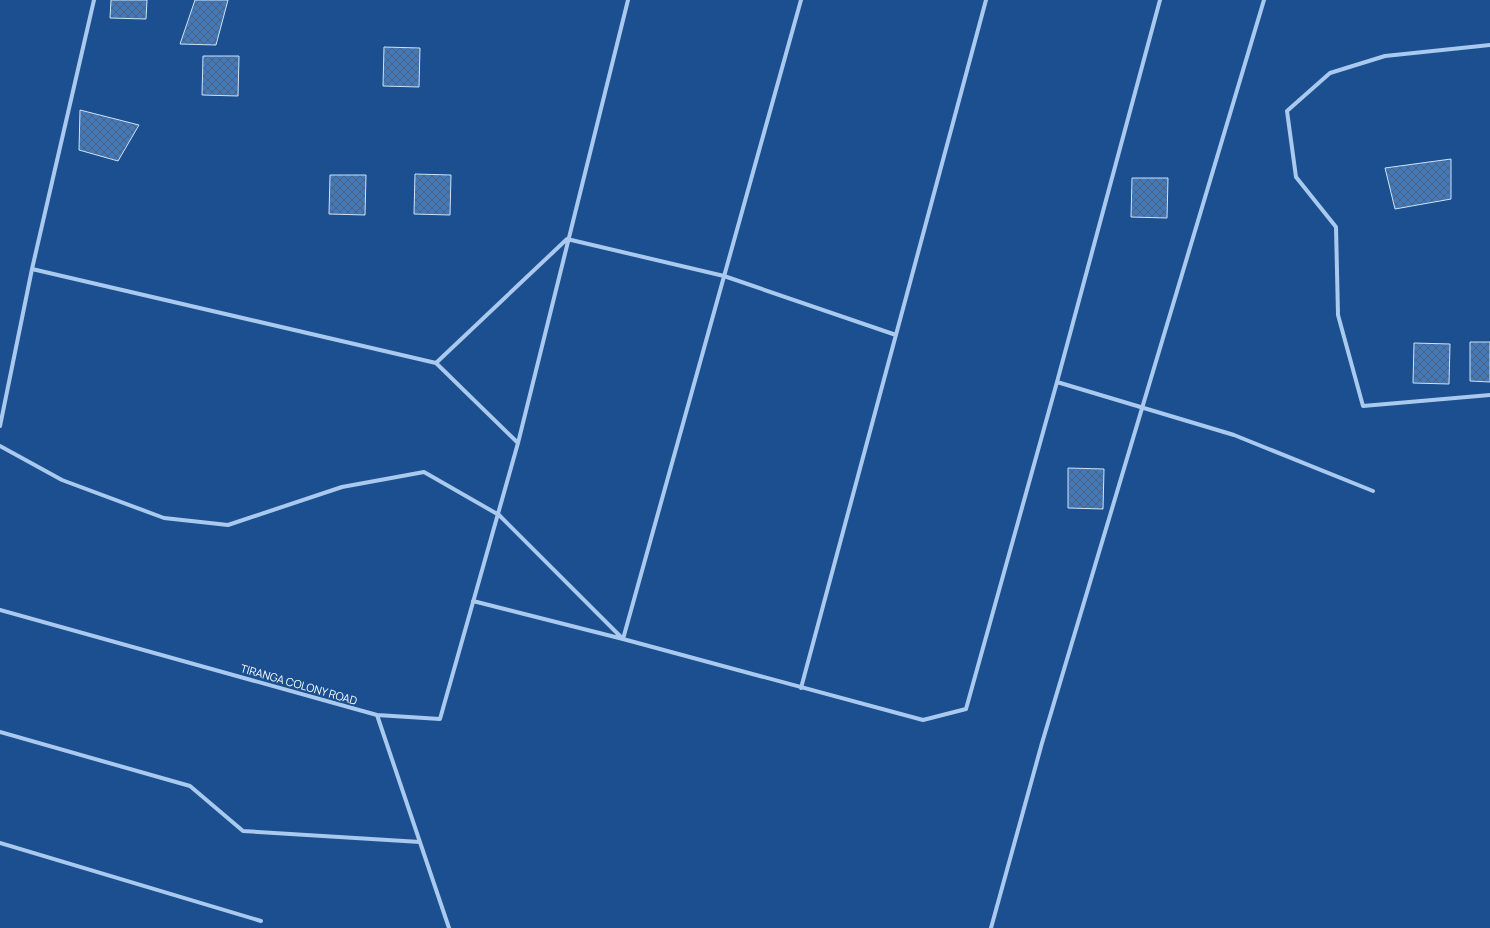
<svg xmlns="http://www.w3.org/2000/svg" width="1490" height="928" font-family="Manrope,sans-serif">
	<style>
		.building { fill: url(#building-cross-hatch); stroke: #cfe3fa }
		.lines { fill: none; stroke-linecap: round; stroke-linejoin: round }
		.street { stroke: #a9c9ee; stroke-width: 4 }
		.labels { text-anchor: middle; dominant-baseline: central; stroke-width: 3.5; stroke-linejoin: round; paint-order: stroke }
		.street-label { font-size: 11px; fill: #fff; stroke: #1b4f8f }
	</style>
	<defs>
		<pattern id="building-cross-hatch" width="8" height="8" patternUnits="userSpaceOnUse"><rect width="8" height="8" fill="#4478b7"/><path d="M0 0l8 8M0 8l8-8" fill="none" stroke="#486282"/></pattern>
	</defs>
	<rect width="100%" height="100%" fill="#1b4f8f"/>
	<path class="building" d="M 111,0 L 147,0 L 146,19 L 110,18 Z
		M 195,0 L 228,0 L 216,45 L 180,44 Z
		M 384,47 L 420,48 L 419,87 L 383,86 Z
		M 203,56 L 239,56 L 238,96 L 202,95 Z
		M 80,110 L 139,125 L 118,161 L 79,150 Z
		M 1451,159 L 1451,199 L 1395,209 L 1385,168 Z
		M 415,174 L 451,175 L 450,215 L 414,214 Z
		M 330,175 L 366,175 L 365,215 L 329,214 Z
		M 1132,178 L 1168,178 L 1167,218 L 1131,217 Z
		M 1470,342 L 1490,342 L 1490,382 L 1470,381 Z
		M 1414,343 L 1450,344 L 1449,384 L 1413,383 Z
		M 1068,468 L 1104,469 L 1103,509 L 1068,508 Z"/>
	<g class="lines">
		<path class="street" d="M 1490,45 L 1385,56 L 1330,73 L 1287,111 L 1296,177 L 1336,227 L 1338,315 L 1363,406 L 1490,395
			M 32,269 L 436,363 L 518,443
			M 436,363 L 567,239 L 724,276 L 896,335
			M 1057,382 L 1234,435 L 1373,491
			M 0,426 L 32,269 L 94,0
			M 0,446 L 62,480 L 164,518 L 228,525 L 342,487 L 424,472 L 499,515 L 623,639 L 801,0
			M 473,601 L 623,639 L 923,720 L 966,709 L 1057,382 L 1160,0
			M 0,610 L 377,715 L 449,928
			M 801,688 L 986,0
			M 377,715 L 440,719 L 518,443 L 628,0
			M 0,732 L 190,786 L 243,831 L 420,842
			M 0,843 L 261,921
			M 991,928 L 1042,743 L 1264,0"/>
	</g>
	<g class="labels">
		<g class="street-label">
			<text transform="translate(299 684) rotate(16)">TIRANGA COLONY ROAD</text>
		</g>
	</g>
</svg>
